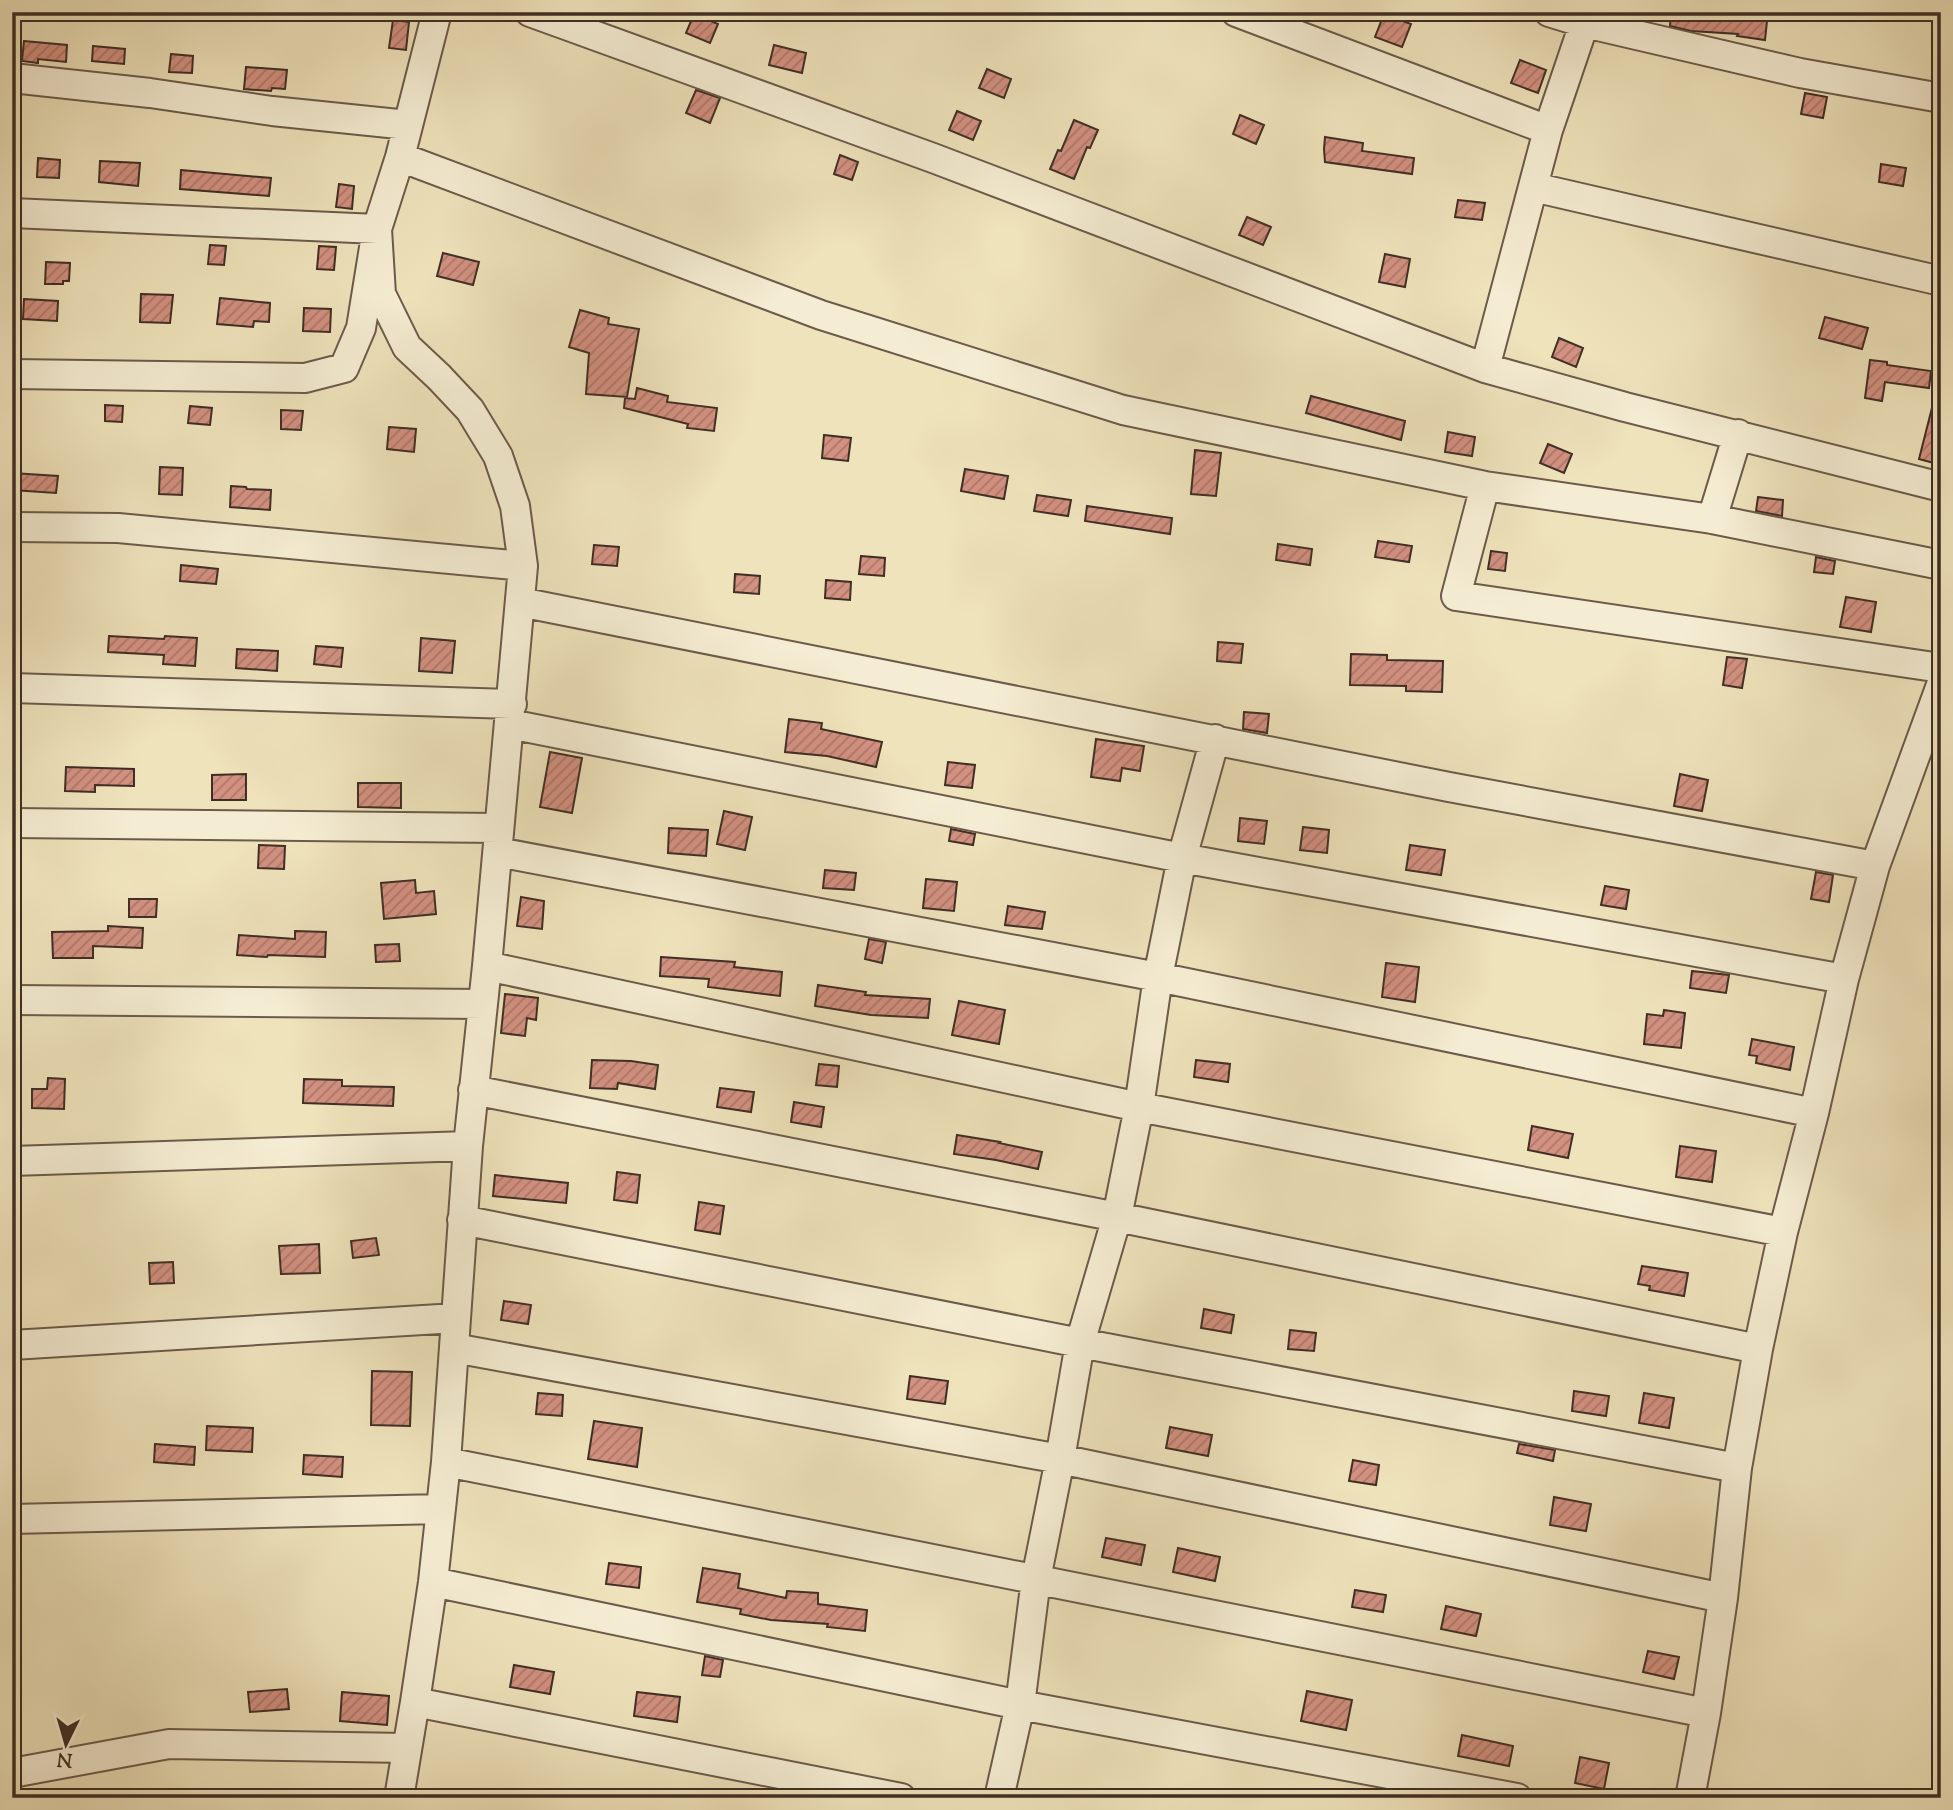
<svg xmlns="http://www.w3.org/2000/svg" width="1953" height="1810" font-family="'Sorts Mill Goudy',serif">
	<style>
		.building { fill: url(#building-hatch); stroke: #402e25; stroke-width: 2 }
		.lines { fill: none; stroke-linecap: round; stroke-linejoin: round }
		.minor-casing { stroke: #6c5b4b; stroke-width: 32 }
		.minor { stroke: #f5edd3; stroke-width: 28 }
	</style>
	<defs>
		<pattern id="building-hatch" width="6" height="6" patternUnits="userSpaceOnUse" patternTransform="scale(1.75)"><rect width="6" height="6" fill="#d39181"/><path d="M-1 1l2-2M0 6l6-6M5 7l2-2" fill="none" stroke="#ad7769"/></pattern>
	</defs>
	<rect width="100%" height="100%" fill="#efe3bc"/>
	<filter id="stains"><feTurbulence type="fractalNoise" baseFrequency=".00286" numOctaves="4"/><feColorMatrix values="0 0 0 0 .2 0 0 0 0 .09 0 0 0 0 .02 0 0 0 .5 -.17"/></filter>
	<radialGradient id="worn" r=".72"><stop offset=".6" stop-color="#630" stop-opacity="0"/><stop offset="1" stop-color="#630" stop-opacity=".3"/></radialGradient>
	<path class="building" d="M 1671,12 L 1764,12 L 1763,21 L 1767,21 L 1765,40 L 1737,36 L 1738,34 L 1691,31 L 1670,26 Z
		M 694,14 L 718,24 L 710,43 L 686,33 Z
		M 1384,14 L 1411,24 L 1402,47 L 1375,37 Z
		M 393,20 L 409,22 L 406,50 L 389,48 Z
		M 24,41 L 67,45 L 66,62 L 38,59 L 38,63 L 22,61 Z
		M 774,45 L 806,53 L 802,73 L 769,65 Z
		M 93,46 L 125,49 L 124,64 L 92,61 Z
		M 171,54 L 193,56 L 192,73 L 169,72 Z
		M 1520,60 L 1546,70 L 1538,93 L 1511,83 Z
		M 246,67 L 287,70 L 285,89 L 272,88 L 271,91 L 244,89 Z
		M 987,69 L 1011,79 L 1004,98 L 979,88 Z
		M 696,90 L 720,98 L 710,123 L 686,113 Z
		M 1805,93 L 1827,97 L 1823,118 L 1801,114 Z
		M 957,111 L 981,121 L 973,140 L 949,130 Z
		M 1240,115 L 1264,125 L 1256,144 L 1233,134 Z
		M 1074,120 L 1098,130 L 1090,148 L 1087,147 L 1074,179 L 1050,169 L 1058,150 L 1061,151 Z
		M 1325,137 L 1363,143 L 1362,151 L 1414,158 L 1412,174 L 1325,162 L 1324,149 Z
		M 840,155 L 858,162 L 852,180 L 834,174 Z
		M 38,158 L 60,160 L 59,178 L 37,177 Z
		M 100,161 L 140,163 L 138,186 L 99,182 Z
		M 1881,164 L 1906,168 L 1903,186 L 1879,182 Z
		M 181,170 L 271,178 L 269,196 L 180,189 Z
		M 339,184 L 354,186 L 352,209 L 336,207 Z
		M 1458,200 L 1485,203 L 1482,220 L 1455,217 Z
		M 1247,217 L 1271,227 L 1263,245 L 1239,235 Z
		M 210,245 L 226,246 L 224,265 L 208,264 Z
		M 319,246 L 336,247 L 334,270 L 317,269 Z
		M 443,253 L 479,262 L 473,285 L 437,276 Z
		M 1385,254 L 1410,259 L 1405,287 L 1379,282 Z
		M 46,262 L 70,263 L 69,281 L 63,281 L 63,284 L 45,284 Z
		M 141,294 L 173,295 L 170,323 L 140,322 Z
		M 220,298 L 270,303 L 269,322 L 254,321 L 253,327 L 217,324 Z
		M 24,299 L 58,301 L 57,321 L 23,319 Z
		M 304,308 L 331,309 L 330,332 L 303,331 Z
		M 580,310 L 609,318 L 608,324 L 639,329 L 627,397 L 586,394 L 589,353 L 569,347 Z
		M 1825,317 L 1868,328 L 1862,349 L 1819,338 Z
		M 1559,338 L 1583,348 L 1576,367 L 1552,357 Z
		M 1870,360 L 1887,362 L 1887,365 L 1931,371 L 1929,388 L 1885,382 L 1882,401 L 1865,398 Z
		M 637,388 L 668,396 L 667,402 L 717,408 L 714,431 L 687,428 L 688,424 L 624,408 L 625,398 L 635,399 Z
		M 1311,396 L 1405,421 L 1401,440 L 1306,413 Z
		M 1935,396 L 1941,397 L 1941,465 L 1919,459 Z
		M 105,405 L 123,406 L 122,422 L 105,421 Z
		M 190,406 L 212,408 L 210,425 L 188,423 Z
		M 281,410 L 303,411 L 301,430 L 281,429 Z
		M 389,427 L 416,429 L 414,452 L 387,449 Z
		M 1448,432 L 1475,437 L 1472,456 L 1445,452 Z
		M 824,435 L 851,438 L 848,461 L 822,458 Z
		M 1548,444 L 1572,454 L 1564,473 L 1540,463 Z
		M 1195,450 L 1221,453 L 1216,496 L 1191,494 Z
		M 160,467 L 183,468 L 182,495 L 159,494 Z
		M 965,469 L 1008,476 L 1004,499 L 961,491 Z
		M 12,473 L 58,476 L 56,493 L 12,490 Z
		M 231,486 L 246,487 L 247,489 L 271,490 L 270,510 L 230,507 Z
		M 1037,495 L 1071,500 L 1068,516 L 1034,511 Z
		M 1758,497 L 1783,500 L 1782,516 L 1756,511 Z
		M 1087,506 L 1172,518 L 1170,534 L 1085,521 Z
		M 1378,541 L 1412,546 L 1409,562 L 1375,557 Z
		M 1278,544 L 1312,549 L 1310,565 L 1276,560 Z
		M 594,545 L 619,547 L 617,566 L 592,564 Z
		M 1491,551 L 1507,553 L 1505,571 L 1488,569 Z
		M 861,556 L 885,558 L 884,576 L 859,574 Z
		M 1816,557 L 1835,561 L 1833,574 L 1814,572 Z
		M 181,565 L 218,569 L 216,584 L 180,581 Z
		M 735,574 L 760,576 L 759,594 L 734,592 Z
		M 826,580 L 851,582 L 850,600 L 825,598 Z
		M 1846,597 L 1876,602 L 1871,632 L 1840,627 Z
		M 109,636 L 164,639 L 165,636 L 197,638 L 195,666 L 163,664 L 164,655 L 108,652 Z
		M 421,638 L 455,641 L 452,673 L 419,671 Z
		M 1218,642 L 1243,644 L 1241,663 L 1217,661 Z
		M 316,646 L 343,648 L 341,667 L 314,664 Z
		M 237,649 L 278,651 L 277,671 L 236,668 Z
		M 1351,654 L 1387,655 L 1387,660 L 1443,661 L 1442,692 L 1406,691 L 1406,686 L 1350,685 Z
		M 1727,657 L 1747,659 L 1742,688 L 1723,685 Z
		M 1244,712 L 1269,714 L 1267,733 L 1243,729 Z
		M 789,719 L 822,723 L 821,729 L 882,742 L 876,767 L 827,756 L 785,752 Z
		M 1096,739 L 1144,746 L 1140,771 L 1122,768 L 1120,781 L 1091,777 Z
		M 550,752 L 582,758 L 572,813 L 540,807 Z
		M 948,762 L 975,765 L 972,788 L 945,785 Z
		M 66,767 L 134,769 L 134,786 L 95,785 L 95,792 L 65,791 Z
		M 246,774 L 246,800 L 212,800 L 212,775 Z
		M 1680,774 L 1708,780 L 1702,811 L 1674,806 Z
		M 358,783 L 401,783 L 401,808 L 358,807 Z
		M 724,811 L 752,817 L 745,850 L 717,844 Z
		M 1240,818 L 1267,821 L 1264,844 L 1238,841 Z
		M 1303,827 L 1329,830 L 1327,853 L 1300,850 Z
		M 669,828 L 708,830 L 706,856 L 668,853 Z
		M 951,829 L 975,834 L 973,845 L 949,841 Z
		M 259,845 L 285,846 L 284,869 L 258,868 Z
		M 1410,845 L 1445,850 L 1441,875 L 1406,870 Z
		M 825,870 L 856,873 L 854,890 L 823,888 Z
		M 1816,872 L 1833,875 L 1829,902 L 1811,899 Z
		M 926,879 L 957,882 L 954,911 L 923,908 Z
		M 415,880 L 416,893 L 434,891 L 436,914 L 384,919 L 381,883 Z
		M 1605,886 L 1629,890 L 1626,909 L 1601,905 Z
		M 521,897 L 544,901 L 542,929 L 517,926 Z
		M 129,899 L 157,899 L 156,917 L 129,917 Z
		M 1008,906 L 1045,912 L 1042,929 L 1005,925 Z
		M 108,926 L 143,928 L 142,948 L 93,946 L 93,958 L 53,958 L 52,932 L 108,931 Z
		M 295,931 L 326,932 L 325,957 L 268,955 L 267,957 L 237,955 L 239,935 L 295,939 Z
		M 869,939 L 886,942 L 882,963 L 865,959 Z
		M 399,944 L 400,961 L 376,962 L 375,945 Z
		M 661,957 L 735,962 L 734,967 L 782,972 L 780,996 L 708,987 L 709,979 L 660,976 Z
		M 1386,963 L 1419,967 L 1415,1002 L 1382,997 Z
		M 1692,971 L 1729,975 L 1726,993 L 1690,988 Z
		M 818,985 L 866,992 L 865,995 L 930,999 L 928,1018 L 871,1015 L 815,1006 Z
		M 505,994 L 538,998 L 536,1020 L 527,1018 L 525,1036 L 501,1033 Z
		M 959,1001 L 1005,1010 L 999,1044 L 952,1035 Z
		M 1664,1010 L 1685,1013 L 1681,1048 L 1644,1044 L 1647,1014 L 1663,1016 Z
		M 1752,1039 L 1794,1047 L 1790,1070 L 1756,1063 L 1757,1056 L 1749,1055 Z
		M 592,1060 L 631,1061 L 658,1065 L 655,1089 L 618,1083 L 617,1089 L 590,1088 Z
		M 1196,1060 L 1230,1064 L 1228,1082 L 1194,1077 Z
		M 819,1064 L 839,1066 L 837,1087 L 816,1085 Z
		M 48,1078 L 65,1079 L 64,1109 L 32,1108 L 32,1089 L 47,1089 Z
		M 304,1079 L 342,1080 L 342,1086 L 394,1087 L 393,1106 L 303,1103 Z
		M 720,1088 L 754,1092 L 751,1112 L 717,1107 Z
		M 794,1102 L 824,1107 L 821,1127 L 791,1122 Z
		M 1532,1126 L 1573,1134 L 1568,1158 L 1528,1150 Z
		M 957,1135 L 1000,1142 L 999,1143 L 1042,1152 L 1038,1169 L 996,1160 L 954,1154 Z
		M 1680,1146 L 1716,1151 L 1712,1182 L 1676,1177 Z
		M 617,1172 L 640,1175 L 637,1203 L 614,1200 Z
		M 495,1175 L 568,1183 L 566,1203 L 493,1196 Z
		M 699,1202 L 724,1206 L 720,1234 L 695,1230 Z
		M 376,1238 L 379,1255 L 353,1258 L 351,1241 Z
		M 319,1244 L 320,1273 L 281,1274 L 279,1246 Z
		M 173,1262 L 174,1283 L 150,1284 L 149,1263 Z
		M 1642,1266 L 1688,1273 L 1684,1296 L 1649,1290 L 1650,1286 L 1638,1284 Z
		M 504,1301 L 531,1305 L 528,1324 L 501,1320 Z
		M 1204,1309 L 1234,1315 L 1231,1333 L 1201,1328 Z
		M 1290,1330 L 1316,1333 L 1314,1351 L 1288,1349 Z
		M 372,1371 L 412,1372 L 410,1426 L 371,1425 Z
		M 910,1376 L 948,1381 L 945,1404 L 907,1399 Z
		M 1574,1391 L 1609,1396 L 1606,1416 L 1572,1411 Z
		M 538,1393 L 563,1395 L 562,1416 L 536,1414 Z
		M 1644,1393 L 1674,1398 L 1669,1428 L 1639,1423 Z
		M 594,1421 L 642,1428 L 637,1467 L 588,1459 Z
		M 207,1426 L 253,1428 L 252,1452 L 206,1450 Z
		M 1170,1427 L 1212,1435 L 1208,1456 L 1166,1448 Z
		M 155,1444 L 195,1447 L 194,1465 L 154,1462 Z
		M 1519,1444 L 1555,1450 L 1553,1461 L 1517,1453 Z
		M 304,1455 L 343,1457 L 342,1477 L 303,1474 Z
		M 1353,1460 L 1379,1465 L 1376,1485 L 1349,1481 Z
		M 1554,1497 L 1591,1504 L 1586,1531 L 1550,1525 Z
		M 1106,1538 L 1145,1545 L 1141,1565 L 1102,1557 Z
		M 1178,1548 L 1220,1557 L 1215,1581 L 1173,1572 Z
		M 609,1563 L 641,1567 L 639,1588 L 606,1584 Z
		M 703,1568 L 740,1574 L 738,1588 L 786,1598 L 787,1591 L 818,1593 L 818,1604 L 867,1610 L 865,1631 L 827,1627 L 828,1624 L 771,1620 L 740,1614 L 741,1609 L 697,1602 Z
		M 1355,1590 L 1386,1595 L 1383,1612 L 1352,1607 Z
		M 1446,1606 L 1481,1614 L 1476,1636 L 1441,1629 Z
		M 1648,1651 L 1679,1657 L 1674,1679 L 1643,1672 Z
		M 705,1656 L 723,1660 L 720,1677 L 702,1675 Z
		M 514,1665 L 554,1672 L 550,1694 L 510,1687 Z
		M 287,1689 L 289,1709 L 250,1712 L 248,1692 Z
		M 1307,1691 L 1352,1700 L 1346,1730 L 1301,1721 Z
		M 342,1692 L 389,1696 L 387,1725 L 340,1721 Z
		M 637,1692 L 680,1697 L 677,1722 L 634,1716 Z
		M 1462,1735 L 1513,1746 L 1509,1766 L 1458,1756 Z
		M 1580,1757 L 1609,1763 L 1604,1789 L 1575,1783 Z"/>
	<g class="lines">
		<g class="minor-casing">
			<path id="minor" d="M 530,12 L 933,158 L 1485,368 L 1625,407 L 1941,487
				M 1236,12 L 1548,130
				M 1549,12 L 1585,23 L 1800,73 L 1941,98
				M 12,78 L 150,93 L 272,111 L 408,125
				M 400,157 L 821,315 L 1123,410 L 1485,486 L 1712,519 L 1941,565
				M 1533,187 L 1941,281
				M 12,213 L 377,229 L 361,328 L 344,368 L 305,378 L 12,374
				M 1485,368 L 1548,130 L 1588,12
				M 1485,486 L 1456,596 L 1941,668
				M 1712,519 L 1738,434
				M 12,527 L 118,528 L 523,566
				M 520,602 L 1449,787 L 1875,866
				M 12,688 L 512,704
				M 510,724 L 1182,858 L 1844,979
				M 12,823 L 499,828
				M 498,852 L 1158,977 L 1814,1113
				M 487,966 L 1139,1107 L 1783,1232
				M 12,1000 L 483,1004
				M 473,1090 L 1117,1217 L 1758,1349
				M 12,1161 L 468,1146
				M 462,1220 L 1080,1343 L 1737,1468
				M 12,1345 L 456,1318
				M 454,1348 L 1060,1459 L 1723,1598
				M 446,1462 L 1706,1713
				M 12,1519 L 441,1509
				M 433,1582 L 1020,1705 L 1517,1798
				M 415,1702 L 901,1798
				M 12,1773 L 169,1744 L 407,1748
				M 399,1798 L 415,1702 L 433,1582 L 446,1462 L 468,1146 L 487,966 L 523,566 L 515,506 L 498,456 L 470,410 L 439,377 L 407,347 L 381,294 L 377,229 L 400,157 L 437,12
				M 999,1798 L 1020,1705 L 1036,1579 L 1060,1459 L 1080,1343 L 1117,1217 L 1139,1107 L 1158,977 L 1182,858 L 1215,739
				M 1690,1798 L 1706,1713 L 1723,1598 L 1737,1468 L 1758,1349 L 1783,1232 L 1814,1113 L 1844,979 L 1875,866 L 1941,685"/>
		</g>
		<use href="#minor" class="minor"/>
	</g>
	<rect width="1953" height="1810" fill="none" stroke="#efe3bc" stroke-width="42"/>
	<rect x="14" y="14" width="1925" height="1782" fill="none" stroke="#402e25" stroke-width="3.5"/>
	<rect x="21" y="21" width="1911" height="1768" fill="none" stroke="#402e25" stroke-width="2"/>
	<g transform="translate(66 1744) rotate(185)" stroke="#f5edd3" stroke-width="5" paint-order="stroke">
	<path d="M0-5L12 26L0 18L-12 26Z" fill="#402e25"/>
	<text y="-10" font-size="19" font-weight="bold" text-anchor="middle" fill="#402e25">N</text>
	</g>
	<rect width="100%" height="100%" filter="url(#stains)"/>
	<rect width="100%" height="100%" fill="url(#worn)"/>
</svg>
